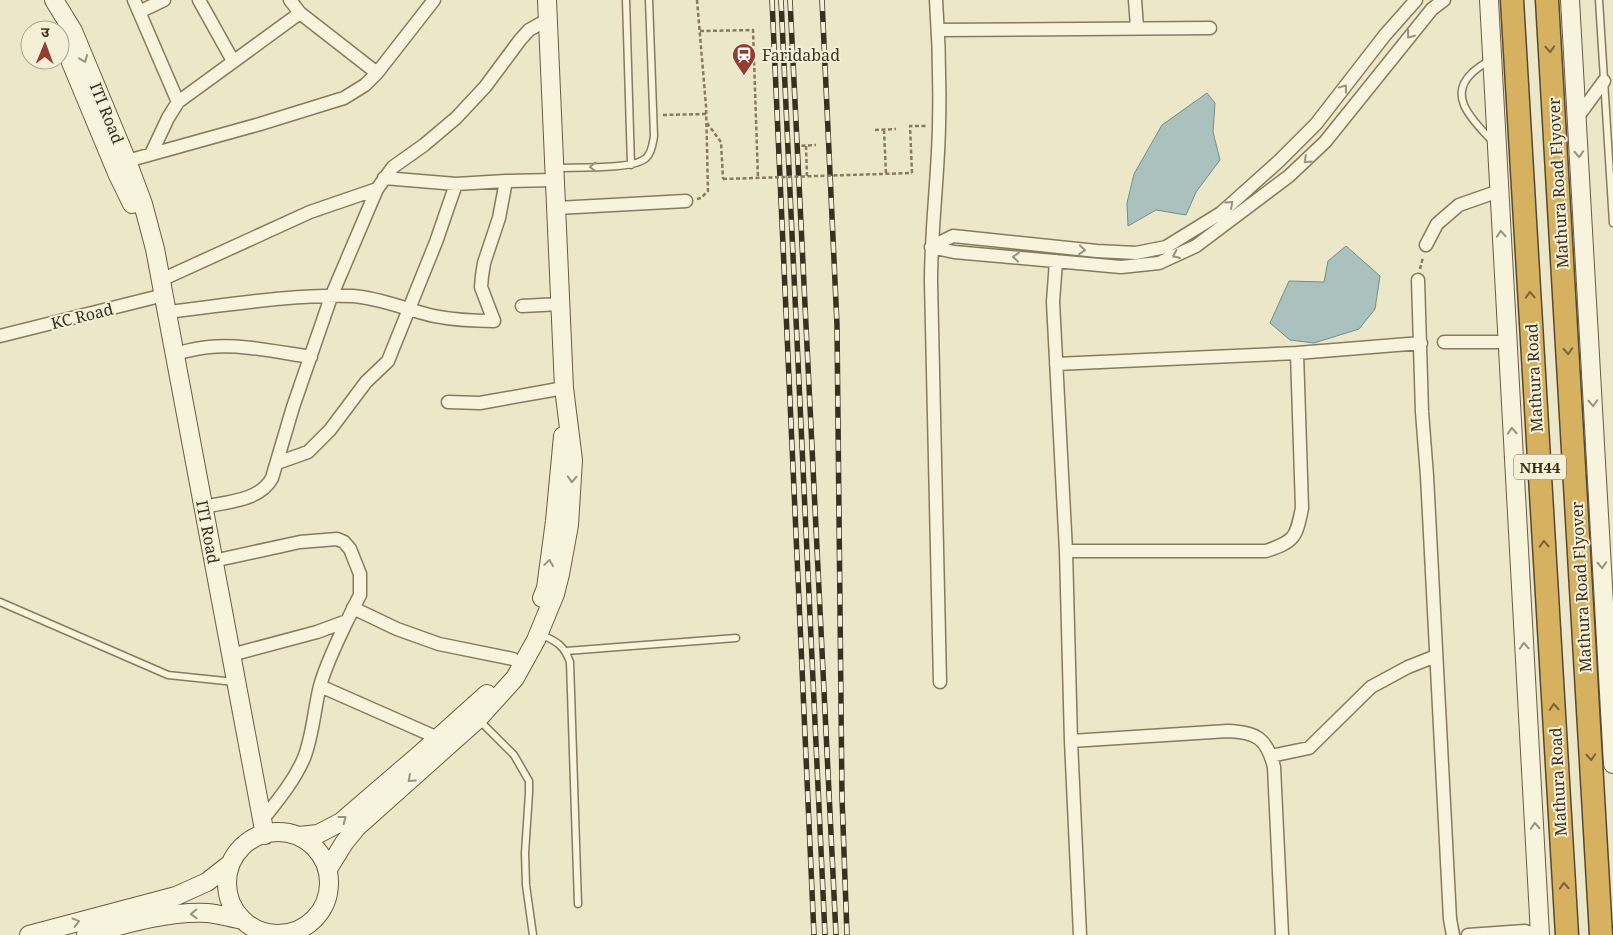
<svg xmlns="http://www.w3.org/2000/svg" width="1613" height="935" font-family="'Noto Serif','Noto Sans Devanagari',serif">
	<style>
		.water { fill: #aac1bd; stroke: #708f8c }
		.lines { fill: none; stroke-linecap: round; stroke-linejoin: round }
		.lane-casing { stroke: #887a5f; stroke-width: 9 }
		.street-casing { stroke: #887a5f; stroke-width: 15 }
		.secondary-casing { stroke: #6a5b42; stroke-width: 20 }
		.highway-casing { stroke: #574832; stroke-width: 25 }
		.path { stroke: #887a5f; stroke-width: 2.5; stroke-dasharray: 4 2.5; stroke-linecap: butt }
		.lane { stroke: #f7f3dc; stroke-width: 6 }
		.street { stroke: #f7f3dc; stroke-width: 12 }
		.secondary { stroke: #f7f3dc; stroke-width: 18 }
		.highway { stroke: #d6b260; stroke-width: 22 }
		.rail-casing { stroke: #3a3021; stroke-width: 5.5 }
		.rail { stroke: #f4f0d8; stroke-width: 4; stroke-dasharray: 11; stroke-linecap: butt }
		.path-bridge { stroke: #887a5f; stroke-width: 2.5; stroke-dasharray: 4 2.5; stroke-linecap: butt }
		.oneway { stroke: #98927e }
		.oneway2 { stroke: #78643a }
		.labels { text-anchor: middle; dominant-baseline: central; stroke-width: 4; stroke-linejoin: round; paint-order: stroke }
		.shield { fill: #f4f0d8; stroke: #726a58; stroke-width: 1 }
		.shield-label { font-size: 15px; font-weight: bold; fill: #3a3021 }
		.poi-label { font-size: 16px; fill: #3a3021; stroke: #f4f0d8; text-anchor: start }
		.street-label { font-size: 16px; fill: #3a3021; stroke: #f4f0d8 }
	</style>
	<rect width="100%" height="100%" fill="#ede7c9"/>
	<path class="water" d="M 1207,93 L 1215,103 L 1213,132 L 1220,160 L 1196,192 L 1186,215 L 1156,210 L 1128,226 L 1127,203 L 1134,174 L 1162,125 Z
		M 1346,246 L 1380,276 L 1375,309 L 1359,329 L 1314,343 L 1290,340 L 1270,323 L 1289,281 L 1324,282 L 1328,261 Z"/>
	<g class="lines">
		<g class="lane-casing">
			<path id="lane" d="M 626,0 L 631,165
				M 1599,0 L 1613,223
				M 1491,59 C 1484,64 1477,68 1472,73 C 1446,97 1475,122 1492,141
				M 556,168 C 575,167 633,170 646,158 C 652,153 653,142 654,136 L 649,0
				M 0,602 L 168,675 L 235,682
				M 540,634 C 556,641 564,645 570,662 L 578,904
				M 566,651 L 736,638
				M 479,720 L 514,755 L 529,781 L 529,793 L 525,853 L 526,885 L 533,935"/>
		</g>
		<g class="street-casing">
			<path id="street" d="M 134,0 L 178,102
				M 199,0 L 233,61
				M 290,0 L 300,13 L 377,73
				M 936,0 C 939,42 940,84 939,126 C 938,178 931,229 931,282 L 940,682
				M 1135,0 L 1137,27
				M 139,12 L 164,0
				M 938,30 L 1210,28
				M 1577,118 L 1604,81
				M 151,154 L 168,118 L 178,102 L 300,13
				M 127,161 L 260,124 L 344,98 L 365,85 L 377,73 L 434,0
				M 384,178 L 456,184 L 506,181 L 555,180
				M 557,208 L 686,201
				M 1426,245 L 1437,224 L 1459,205 L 1499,191
				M 931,247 L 954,252 L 1121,267 L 1159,263 L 1196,246 L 1289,176 L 1325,142 L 1432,9 L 1444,0
				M 931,247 L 953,236 L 1097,251 L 1136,253 L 1166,247 L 1221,213 L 1279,161 L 1316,124 L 1385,35 L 1416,0
				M 1056,261 L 1053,302 L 1066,551 L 1071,741 L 1080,935
				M 161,280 L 310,212 L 377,189
				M 1418,280 L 1422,412 L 1427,476 L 1450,919 L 1453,935
				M 522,306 L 561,304
				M 167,312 C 229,305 291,294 353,296 C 381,298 407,310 434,316 C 454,320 474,321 494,321 L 481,287 L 482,276 L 484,263 L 499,218 L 506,181
				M 0,336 L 164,295
				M 1444,342 L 1507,342
				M 174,354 C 186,351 197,348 209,347 C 243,344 277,352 311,357
				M 1056,364 L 1297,353 L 1421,343
				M 448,402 L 480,403 L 564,388
				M 277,463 L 308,452 L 330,430 L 366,382 L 388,361 L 436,242 L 456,184
				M 203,507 C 226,502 260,501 272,478 L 293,407 L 331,297 L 377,189 L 393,167 L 424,145 L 456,118 L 485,87 L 520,40 L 529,30 L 547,20
				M 1066,551 L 1266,551 C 1295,541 1296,538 1302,508 L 1297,353
				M 213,561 L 300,542 L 337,539 L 344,542 L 350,549 L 360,574 L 360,595 L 347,621 L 317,632 L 231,655
				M 353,608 L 397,629 L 439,644 L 513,659
				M 320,686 L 438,738
				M 1071,741 L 1228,731 C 1257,732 1267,739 1274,767 L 1282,935
				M 1271,756 L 1309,748 L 1371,687 L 1408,667 L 1436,656
				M 263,819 C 279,799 294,781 304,758 C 313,735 314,710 320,686 C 326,664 337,642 347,621
				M 1468,935 L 1525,931 L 1539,935"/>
		</g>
		<g class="secondary-casing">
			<path id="secondary" d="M 54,0 L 73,31 L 127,161 L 143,204 L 155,249 L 265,835
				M 1489,0 L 1540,935
				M 1570,0 L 1613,764
				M 60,36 L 117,173 L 132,204
				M 542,598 L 546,588 L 555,521 L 563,436
				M227 883a51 51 0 1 1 102 0a51 51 0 1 1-102 0Z
				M 299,836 L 318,834 L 341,822 L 419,755 L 487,694
				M 328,869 L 344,843 L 357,827 L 478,719 L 515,678 L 536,640 L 555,594 L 560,574 L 569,525 L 573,460 L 564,388 L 547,0
				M 29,935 L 176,896 L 207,882 L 230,864
				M 86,935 C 125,924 167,911 208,913 C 219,914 231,918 243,920"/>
		</g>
		<g class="highway-casing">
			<path id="highway" d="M 1512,0 L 1567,935
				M 1547,0 L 1601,935"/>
		</g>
		<path class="path" d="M 700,31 L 753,30 L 758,178
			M 663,115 L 707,114
			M 707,123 L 721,142 L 723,179
			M 875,130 L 896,129
			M 884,130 L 886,174
			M 795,146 L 816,145
			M 806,146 L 807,177
			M 912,173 L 910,126 L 927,126
			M 697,199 L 701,198 L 708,191 L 706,106 L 697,0
			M 1420,269 L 1423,257"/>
		<use href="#lane" class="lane"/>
		<use href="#street" class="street"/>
		<use href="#secondary" class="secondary"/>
		<use href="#highway" class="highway"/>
		<g class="rail-casing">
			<path id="rail" d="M 772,0 L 814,935
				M 781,0 L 825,935
				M 790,0 L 836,935
				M 822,0 L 837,325 L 842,797 L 847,935"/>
		</g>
		<use href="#rail" class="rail"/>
		<path class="path-bridge" d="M 723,179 L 912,173"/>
	</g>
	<defs><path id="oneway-chevron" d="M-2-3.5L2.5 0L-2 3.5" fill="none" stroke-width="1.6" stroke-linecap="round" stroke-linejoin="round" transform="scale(1.25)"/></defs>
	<g class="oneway">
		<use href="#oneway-chevron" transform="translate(1410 35) rotate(129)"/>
		<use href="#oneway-chevron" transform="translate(84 59) rotate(68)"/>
		<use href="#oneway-chevron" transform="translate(1344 88) rotate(-53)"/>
		<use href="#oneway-chevron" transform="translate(1579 154) rotate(87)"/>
		<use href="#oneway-chevron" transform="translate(1307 160) rotate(137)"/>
		<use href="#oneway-chevron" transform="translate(593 167) rotate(179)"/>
		<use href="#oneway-chevron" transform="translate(1230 204) rotate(-42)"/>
		<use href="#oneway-chevron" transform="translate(1501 234) rotate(-93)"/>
		<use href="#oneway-chevron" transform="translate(1082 250) rotate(5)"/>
		<use href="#oneway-chevron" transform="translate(1176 255) rotate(156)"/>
		<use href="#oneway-chevron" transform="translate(1016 257) rotate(-175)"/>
		<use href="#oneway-chevron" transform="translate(1593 403) rotate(87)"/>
		<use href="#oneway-chevron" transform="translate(1512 431) rotate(-93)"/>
		<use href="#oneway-chevron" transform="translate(572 479) rotate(93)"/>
		<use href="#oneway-chevron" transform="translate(549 563) rotate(-82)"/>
		<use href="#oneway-chevron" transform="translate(1602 565) rotate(87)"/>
		<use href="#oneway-chevron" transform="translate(1524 646) rotate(-93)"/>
		<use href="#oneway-chevron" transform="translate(411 779) rotate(138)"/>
		<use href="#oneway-chevron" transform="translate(343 819) rotate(-37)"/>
		<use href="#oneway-chevron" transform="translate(1535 826) rotate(-93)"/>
		<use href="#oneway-chevron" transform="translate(194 914) rotate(178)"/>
		<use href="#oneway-chevron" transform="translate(76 922) rotate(-15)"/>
	</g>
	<g class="oneway2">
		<use href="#oneway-chevron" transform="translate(1550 49) rotate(87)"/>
		<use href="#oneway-chevron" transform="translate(1530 295) rotate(-93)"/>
		<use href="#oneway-chevron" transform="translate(1568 351) rotate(87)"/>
		<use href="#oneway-chevron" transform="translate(1544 544) rotate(-93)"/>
		<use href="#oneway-chevron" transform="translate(1554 707) rotate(-93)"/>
		<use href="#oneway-chevron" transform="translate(1591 757) rotate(87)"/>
		<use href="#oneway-chevron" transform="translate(1564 886) rotate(-93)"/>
	</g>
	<defs>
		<g id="station-pin" transform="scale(1.25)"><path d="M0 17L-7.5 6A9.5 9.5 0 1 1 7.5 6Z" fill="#943e32" stroke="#f4f0d8"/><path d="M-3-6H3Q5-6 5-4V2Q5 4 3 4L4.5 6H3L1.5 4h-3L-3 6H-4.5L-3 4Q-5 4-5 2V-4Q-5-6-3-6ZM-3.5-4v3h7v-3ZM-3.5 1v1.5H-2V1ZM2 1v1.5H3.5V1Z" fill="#fff"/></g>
	</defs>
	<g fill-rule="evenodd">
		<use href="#station-pin" x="744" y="55"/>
	</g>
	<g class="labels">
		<rect class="shield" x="1514" y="454.5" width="52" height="25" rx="4"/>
		<g class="shield-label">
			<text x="1540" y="467">NH44</text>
		</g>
		<g class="poi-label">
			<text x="762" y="55">Faridabad</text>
		</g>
		<g class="street-label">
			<text transform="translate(107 113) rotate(68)">ITI Road</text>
			<text transform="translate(1558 183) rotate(-93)">Mathura Road Flyover</text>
			<text transform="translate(82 316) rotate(-14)">KC Road</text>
			<text transform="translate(1534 378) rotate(-93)">Mathura Road</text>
			<text transform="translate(208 532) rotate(79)">ITI Road</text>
			<text transform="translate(1581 587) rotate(-93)">Mathura Road Flyover</text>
			<text transform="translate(1558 782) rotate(-93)">Mathura Road</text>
		</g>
	</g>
	<g transform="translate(45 45) rotate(1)"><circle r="24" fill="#f4f0d8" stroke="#aaa38f"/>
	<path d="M0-4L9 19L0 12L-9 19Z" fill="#943e32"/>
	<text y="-8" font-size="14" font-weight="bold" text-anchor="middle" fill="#3a3021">उ</text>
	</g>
</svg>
